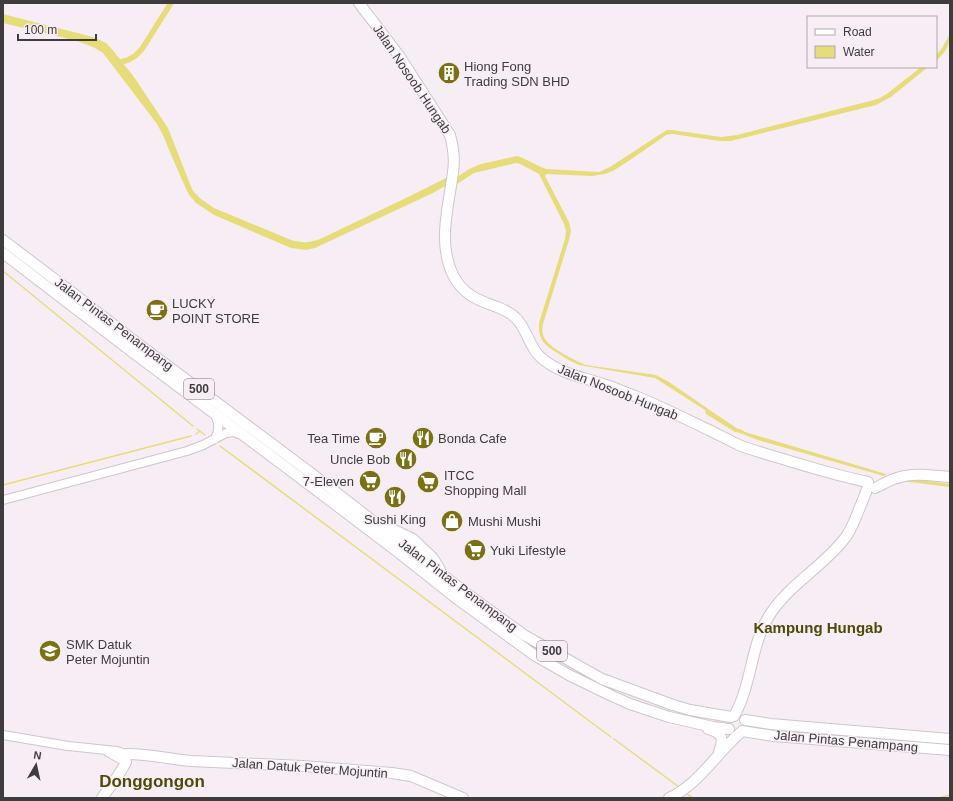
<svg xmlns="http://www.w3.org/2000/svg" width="953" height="801" font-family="Helvetica,sans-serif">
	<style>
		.water { fill: #e7dc7a }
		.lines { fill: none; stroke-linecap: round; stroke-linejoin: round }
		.stream { stroke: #e7dc7a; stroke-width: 1.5 }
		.canal { stroke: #e7dc7a; stroke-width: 5.5 }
		.minor-casing { stroke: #cfc6cc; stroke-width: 10 }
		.major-casing { stroke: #cfc6cc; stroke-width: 12 }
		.minor { stroke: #fff; stroke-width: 8 }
		.major { stroke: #fff; stroke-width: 10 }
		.labels { text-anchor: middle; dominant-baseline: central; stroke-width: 3; stroke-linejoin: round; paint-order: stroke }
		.shield { fill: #f7eef5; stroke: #767175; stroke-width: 1 }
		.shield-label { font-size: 12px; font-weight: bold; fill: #3f3c3e }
		.poi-label { font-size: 13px; fill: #3f3c3e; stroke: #f7eef5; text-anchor: start }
		.street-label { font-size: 13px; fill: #3f3c3e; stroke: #f7eef5 }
		.quarter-label { font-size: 15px; font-weight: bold; fill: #504907; stroke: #f7eef5 }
		.district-label { font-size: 17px; font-weight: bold; fill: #504907; stroke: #f7eef5 }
	</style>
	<rect width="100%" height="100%" fill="#f7eef5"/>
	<path class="water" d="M 3,14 L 93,37 L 106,43 L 111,48 L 134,77 L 168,128 L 190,184 L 193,191 L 201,199 L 214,208 L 291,240 C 302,243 309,243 320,239 L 408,197 L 446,178 L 457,177 L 469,169 L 481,164 L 517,156 C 528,159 536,166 547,169 L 599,172 L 610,167 L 659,135 L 667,130 L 672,130 L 721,137 L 737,135 L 874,100 L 880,98 L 888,93 L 921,67 L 928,67 L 891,97 L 876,105 L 731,141 L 720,141 L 672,134 L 666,135 L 662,138 L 627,162 L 613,171 L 605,174 L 592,176 L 547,174 L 545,176 L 569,222 L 571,231 L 569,240 L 543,324 C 542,329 542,334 545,339 C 550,348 576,361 586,365 L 656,375 L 669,382 L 707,408 L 708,409 L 738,429 L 740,429 L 745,432 L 886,474 L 884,476 L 758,440 L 737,432 L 735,432 L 706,414 L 705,410 L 655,378 L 579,365 C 572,362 565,358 559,354 C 545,345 538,341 539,323 L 565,239 L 566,231 L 564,224 L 539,174 L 520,164 L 516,163 L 474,173 L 457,184 L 455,183 L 445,186 L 433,193 L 315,248 L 306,250 L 291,248 L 214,215 L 196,203 L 190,196 L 187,191 L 172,157 L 163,135 L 157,124 L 103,53 L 93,47 L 77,41 L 3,23 Z
		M 950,34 C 950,46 945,53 936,61 L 936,55 L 942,48 Z
		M 902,478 L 950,484 L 950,487 L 901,481 Z"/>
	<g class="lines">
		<path class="stream" d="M 3,271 L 193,426
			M 197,429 L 205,435
			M 196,434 L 200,431
			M 220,446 L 611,737
			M 3,485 L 191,436
			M 614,739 L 679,787
			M 688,795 L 693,798
			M 939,798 L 950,795"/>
		<path class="canal" d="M 117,63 L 128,60 L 135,56 L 142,49 L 171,3"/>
		<g class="minor-casing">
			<path id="minor" d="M 214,413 C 219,422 220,429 215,439
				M 3,500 L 187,451 L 203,445 L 226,433 L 234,432 L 239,434
				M 3,735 L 68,746 L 117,751 L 123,753
				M 108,752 L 120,759"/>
		</g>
		<g class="major-casing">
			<path id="major" d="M 359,3 L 400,57 L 450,135 C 453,146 455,159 453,172 C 449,206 437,242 453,275 C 463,295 478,300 497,307 C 502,309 507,311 511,314 C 523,322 526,336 533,347 C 536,354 542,359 548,363 C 564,374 585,378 603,384 C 614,387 624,392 635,396 C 660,406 684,418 709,430 C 719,435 729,440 739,445 C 757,452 777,457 796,463 C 820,470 843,477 868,482
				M 3,240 L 78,297 L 137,343 L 311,473 L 462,590 L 524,635 L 602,679 L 673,705 L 690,710 L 731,717
				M 3,253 L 131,351 L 295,474 L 398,552 L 456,598 L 534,655 L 569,675 L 610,695 L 630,704 L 669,717 L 713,727 L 729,729
				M 875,488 C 882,485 889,480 897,478 C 914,472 933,476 950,477
				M 388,527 L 413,539 L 433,558 L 440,570
				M 734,716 C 752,685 750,647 769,616 C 788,585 823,567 845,538 C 850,532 853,524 856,517 C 860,507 864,498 867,489
				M 745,720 L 771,724 L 950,739
				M 708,729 C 723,733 724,739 719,752
				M 742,731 L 774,736 L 950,750
				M 127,754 C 149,754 170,759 191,761 L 303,766 L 392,773 L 411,776 L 463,798
				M 102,798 C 110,786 120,775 126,762
				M 669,798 C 697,786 717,753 740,733"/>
		</g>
		<use href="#minor" class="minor"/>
		<use href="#major" class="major"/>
	</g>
	<defs>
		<g id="building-disc" transform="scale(1.15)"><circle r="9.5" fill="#7b7112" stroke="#f7eef5"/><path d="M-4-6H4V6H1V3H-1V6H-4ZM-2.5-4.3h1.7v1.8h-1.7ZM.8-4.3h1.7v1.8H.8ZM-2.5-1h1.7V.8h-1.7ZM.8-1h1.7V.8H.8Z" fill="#fff"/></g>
		<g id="cafe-disc" transform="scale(1.15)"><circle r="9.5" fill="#7b7112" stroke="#f7eef5"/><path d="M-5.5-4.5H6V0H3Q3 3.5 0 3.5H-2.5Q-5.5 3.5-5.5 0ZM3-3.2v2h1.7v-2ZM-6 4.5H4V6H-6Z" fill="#fff"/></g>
		<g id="restaurant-disc" transform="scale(1.15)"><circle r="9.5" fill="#7b7112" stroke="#f7eef5"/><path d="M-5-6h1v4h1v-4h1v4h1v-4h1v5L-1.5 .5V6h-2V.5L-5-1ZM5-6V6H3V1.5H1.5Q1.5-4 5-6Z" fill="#fff"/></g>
		<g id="supermarket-disc" transform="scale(1.15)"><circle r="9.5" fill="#7b7112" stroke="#f7eef5"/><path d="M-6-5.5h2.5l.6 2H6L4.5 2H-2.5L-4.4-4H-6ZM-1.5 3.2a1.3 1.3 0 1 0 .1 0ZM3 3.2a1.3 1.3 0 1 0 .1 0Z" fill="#fff"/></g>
		<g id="shop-disc" transform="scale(1.15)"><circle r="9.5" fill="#7b7112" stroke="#f7eef5"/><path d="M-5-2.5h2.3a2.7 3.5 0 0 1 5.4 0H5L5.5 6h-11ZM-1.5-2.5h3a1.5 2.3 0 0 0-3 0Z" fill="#fff"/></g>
		<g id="school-disc" transform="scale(1.15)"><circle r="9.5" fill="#7b7112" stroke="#f7eef5"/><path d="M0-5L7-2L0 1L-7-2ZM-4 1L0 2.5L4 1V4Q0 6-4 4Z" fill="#fff"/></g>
	</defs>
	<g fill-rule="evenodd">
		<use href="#building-disc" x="449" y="73"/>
		<use href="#cafe-disc" x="157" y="310"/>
		<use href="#cafe-disc" x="376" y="438"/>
		<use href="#restaurant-disc" x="423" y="438"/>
		<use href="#restaurant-disc" x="406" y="459"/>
		<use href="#supermarket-disc" x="370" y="481"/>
		<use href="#supermarket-disc" x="428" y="482"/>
		<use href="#restaurant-disc" x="395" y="497"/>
		<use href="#shop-disc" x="452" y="521"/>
		<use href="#supermarket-disc" x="475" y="550"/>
		<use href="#school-disc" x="50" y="651"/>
	</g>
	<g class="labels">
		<g class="shield">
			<rect x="184" y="379" width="30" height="20" rx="3"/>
			<rect x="537" y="641" width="30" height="20" rx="3"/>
		</g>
		<g class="shield-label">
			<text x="199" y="389">500</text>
			<text x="552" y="651">500</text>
		</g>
		<g class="poi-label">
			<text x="464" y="66">Hiong Fong<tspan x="464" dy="15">Trading SDN BHD</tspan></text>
			<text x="172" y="303">LUCKY<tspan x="172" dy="15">POINT STORE</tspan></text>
			<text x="360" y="438" text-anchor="end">Tea Time</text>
			<text x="438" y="438">Bonda Cafe</text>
			<text x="390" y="459" text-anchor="end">Uncle Bob</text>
			<text x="444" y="475">ITCC<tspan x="444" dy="15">Shopping Mall</tspan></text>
			<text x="354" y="481" text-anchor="end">7-Eleven</text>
			<text x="395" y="519" text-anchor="middle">Sushi King</text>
			<text x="468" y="521">Mushi Mushi</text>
			<text x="490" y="550">Yuki Lifestyle</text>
			<text x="66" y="644">SMK Datuk<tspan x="66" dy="15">Peter Mojuntin</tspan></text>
		</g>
		<g class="street-label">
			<text transform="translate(412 79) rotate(56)">Jalan Nosoob Hungab</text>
			<text transform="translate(114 324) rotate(37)">Jalan Pintas Penampang</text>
			<text transform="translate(618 392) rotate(22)">Jalan Nosoob Hungab</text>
			<text transform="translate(458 585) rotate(37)">Jalan Pintas Penampang</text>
			<text transform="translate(846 741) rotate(5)">Jalan Pintas Penampang</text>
			<text transform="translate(310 768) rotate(4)">Jalan Datuk Peter Mojuntin</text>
		</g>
		<g class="quarter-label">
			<text x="818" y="627">Kampung Hungab</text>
		</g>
		<g class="district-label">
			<text x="152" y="781">Donggongon</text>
		</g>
	</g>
	<rect width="953" height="801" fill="none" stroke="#3f3c3e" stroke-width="8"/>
	<rect x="807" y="16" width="130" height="52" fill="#f7eef5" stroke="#ada7ac"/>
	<rect x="815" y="29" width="20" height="6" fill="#ffffff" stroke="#ada7ac"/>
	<text x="843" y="36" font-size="12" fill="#3f3c3e">Road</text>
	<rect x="815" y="46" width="20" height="12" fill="#e7dc7a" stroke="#ada7ac"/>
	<text x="843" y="56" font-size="12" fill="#3f3c3e">Water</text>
	<g transform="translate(36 765) rotate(9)" stroke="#f7eef5" stroke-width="3" paint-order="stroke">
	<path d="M0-3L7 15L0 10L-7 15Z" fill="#3f3c3e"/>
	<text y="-6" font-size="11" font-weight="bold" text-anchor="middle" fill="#3f3c3e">N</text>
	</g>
	<path d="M18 34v6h78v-6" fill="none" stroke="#3f3c3e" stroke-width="2"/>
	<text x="24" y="34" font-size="12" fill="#3f3c3e" stroke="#f7eef5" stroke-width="3" paint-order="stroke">100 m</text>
</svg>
